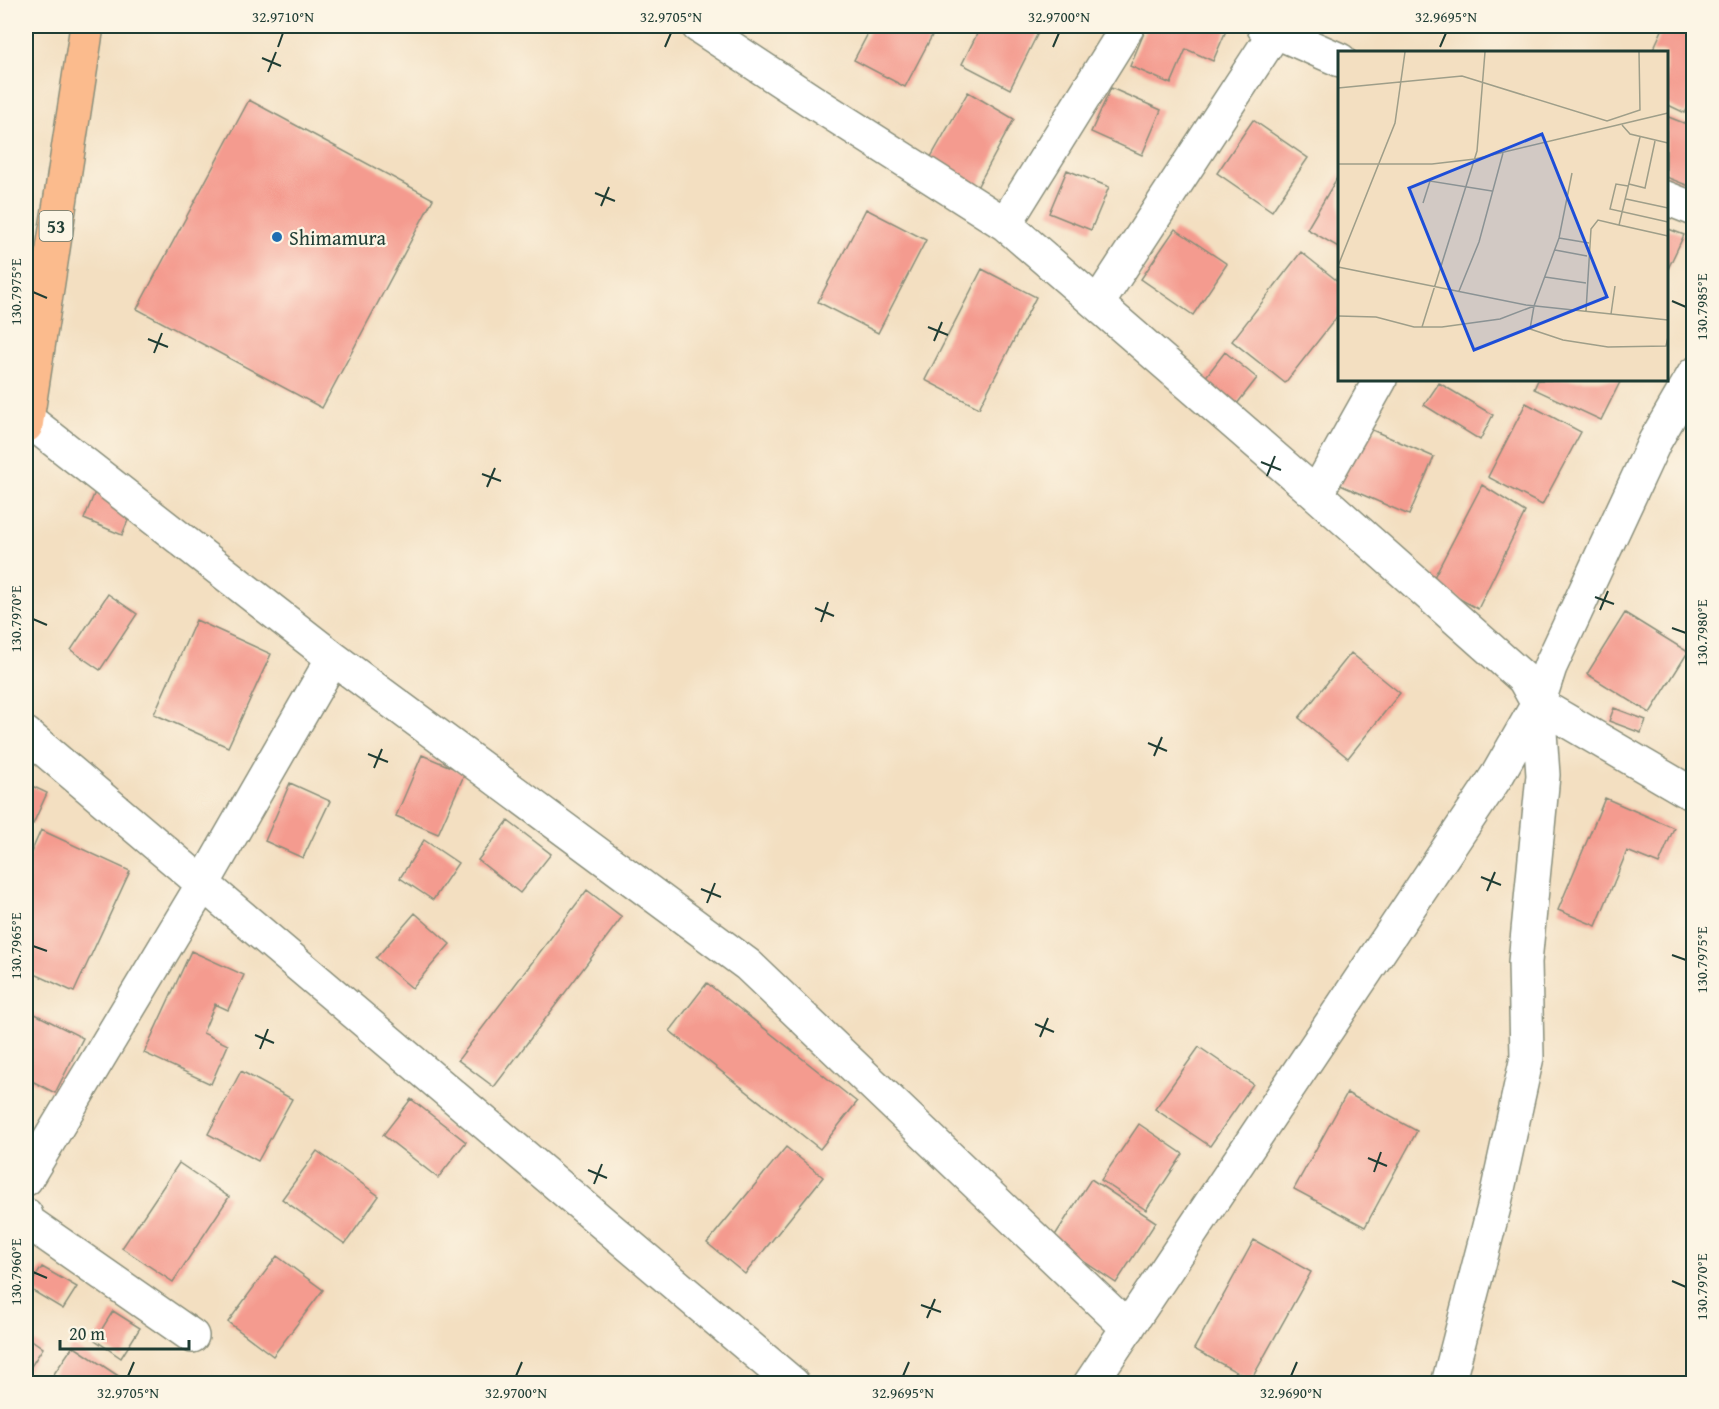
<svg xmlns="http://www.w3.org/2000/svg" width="1719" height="1409" font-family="'Gentium Book Plus',serif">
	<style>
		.building { fill: #f49b8f }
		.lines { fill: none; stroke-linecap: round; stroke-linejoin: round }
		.street-casing { stroke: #898e7a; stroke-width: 36 }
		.primary-casing { stroke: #898e7a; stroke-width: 36 }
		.street { stroke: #fff; stroke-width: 33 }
		.primary { stroke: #fbbb8d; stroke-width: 33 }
		.ticks { fill: none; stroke: #1f3d34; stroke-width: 2 }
		.poi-dot { fill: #1f6fb2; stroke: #fcf5e5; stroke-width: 2 }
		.labels { text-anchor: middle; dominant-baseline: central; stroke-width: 4.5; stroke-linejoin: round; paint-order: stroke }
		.shield { fill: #fcf5e5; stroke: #617469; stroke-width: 1.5 }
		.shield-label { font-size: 18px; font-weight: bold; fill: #1f3d34 }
		.poi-label { font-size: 20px; fill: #1f3d34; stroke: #fcf5e5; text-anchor: start }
		.inset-road { fill: none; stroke: #9e9e89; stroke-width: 1.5 }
		.view { fill: #1d4ed8; fill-opacity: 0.15; stroke: #1d4ed8; stroke-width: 3 }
		.inset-edge { fill: none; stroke: #1f3d34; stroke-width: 3 }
		.neatline { fill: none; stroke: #1f3d34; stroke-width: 2 }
		.ticks-label { font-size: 15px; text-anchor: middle; fill: #1f3d34 }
	</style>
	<rect width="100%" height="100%" fill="#fcf5e5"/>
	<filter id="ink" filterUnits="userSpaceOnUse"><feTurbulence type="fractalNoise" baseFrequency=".0167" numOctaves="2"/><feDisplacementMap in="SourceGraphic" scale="12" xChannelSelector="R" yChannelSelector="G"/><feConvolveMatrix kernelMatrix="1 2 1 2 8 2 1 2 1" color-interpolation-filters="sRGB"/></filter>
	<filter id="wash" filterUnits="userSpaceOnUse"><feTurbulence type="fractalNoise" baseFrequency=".008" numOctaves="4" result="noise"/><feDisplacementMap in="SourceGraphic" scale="24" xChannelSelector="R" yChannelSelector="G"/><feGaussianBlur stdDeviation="1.35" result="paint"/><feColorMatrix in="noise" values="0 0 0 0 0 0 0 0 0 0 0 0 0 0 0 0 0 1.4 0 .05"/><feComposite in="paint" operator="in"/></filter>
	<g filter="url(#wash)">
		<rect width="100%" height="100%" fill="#f3dfc1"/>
		<g id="blocks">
			<path class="building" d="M 872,26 L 937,26 L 905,87 L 854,60 Z
				M 981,26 L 1038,26 L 1041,27 L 1010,89 L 962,64 Z
				M 1147,26 L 1228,26 L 1213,61 L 1186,49 L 1171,84 L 1130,66 Z
				M 1664,26 L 1694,26 L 1694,95 L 1685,113 L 1666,104 L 1666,52 L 1652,52 Z
				M 1111,88 L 1161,110 L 1142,155 L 1091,132 Z
				M 968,92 L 1014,119 L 975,191 L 927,164 Z
				M 249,100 L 433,199 L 322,408 L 137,309 Z
				M 1666,116 L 1694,127 L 1694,188 L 1666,177 Z
				M 1253,120 L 1308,158 L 1272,211 L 1217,173 Z
				M 1067,170 L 1109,187 L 1091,230 L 1049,213 Z
				M 1340,173 L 1340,248 L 1307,229 Z
				M 866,209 L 926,240 L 878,333 L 818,302 Z
				M 1666,228 L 1684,235 L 1666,273 Z
				M 1175,229 L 1227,264 L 1193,315 L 1141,279 Z
				M 1301,252 L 1340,283 L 1340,313 L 1285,383 L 1232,341 Z
				M 982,269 L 1036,297 L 979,408 L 925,380 Z
				M 1225,352 L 1257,378 L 1233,409 L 1201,383 Z
				M 1538,380 L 1621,380 L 1601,420 L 1534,389 Z
				M 1439,383 L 1493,415 L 1480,440 L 1424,405 Z
				M 1526,403 L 1581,432 L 1542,505 L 1488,477 Z
				M 1363,426 L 1434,457 L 1409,515 L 1338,484 Z
				M 1482,485 L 1525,512 L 1478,609 L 1431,583 Z
				M 95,492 L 133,508 L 122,535 L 84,519 Z
				M 108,594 L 137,614 L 100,670 L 71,650 Z
				M 1625,613 L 1688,652 L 1650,713 L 1587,674 Z
				M 196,620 L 271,654 L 228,747 L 154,714 Z
				M 1351,653 L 1400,693 L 1348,758 L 1299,718 Z
				M 1614,708 L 1646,720 L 1641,733 L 1609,721 Z
				M 422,755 L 465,773 L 438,834 L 396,816 Z
				M 290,783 L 330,801 L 303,858 L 265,841 Z
				M 32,786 L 47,793 L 33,824 L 26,821 L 26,801 Z
				M 1605,798 L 1674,828 L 1659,864 L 1627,851 L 1596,926 L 1558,910 Z
				M 508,821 L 551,854 L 520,893 L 478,860 Z
				M 41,830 L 130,871 L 74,992 L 26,970 L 26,864 Z
				M 424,840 L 458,863 L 433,900 L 400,878 Z
				M 587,890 L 622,917 L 494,1087 L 458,1060 Z
				M 415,913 L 450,944 L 412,988 L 376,958 Z
				M 191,951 L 244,975 L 228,1010 L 215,1004 L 203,1033 L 228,1045 L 211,1084 L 144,1053 Z
				M 707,983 L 857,1102 L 820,1149 L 670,1031 Z
				M 27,1010 L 83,1038 L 55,1093 L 26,1078 Z
				M 1199,1047 L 1253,1084 L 1210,1146 L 1155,1109 Z
				M 241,1071 L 292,1099 L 258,1161 L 208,1134 Z
				M 1347,1093 L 1417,1131 L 1365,1227 L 1294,1189 Z
				M 411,1099 L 466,1142 L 438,1178 L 383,1135 Z
				M 1139,1124 L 1183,1154 L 1146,1210 L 1101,1180 Z
				M 786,1147 L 823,1177 L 745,1274 L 707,1243 Z
				M 317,1151 L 379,1196 L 345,1244 L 282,1199 Z
				M 179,1163 L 229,1197 L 173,1282 L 122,1248 Z
				M 1091,1179 L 1156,1222 L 1116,1283 L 1052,1240 Z
				M 1254,1240 L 1311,1272 L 1251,1380 L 1194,1349 Z
				M 277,1256 L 323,1290 L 273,1356 L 228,1322 Z
				M 42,1267 L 77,1287 L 63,1309 L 28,1288 Z
				M 113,1311 L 140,1328 L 121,1358 L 95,1340 Z
				M 26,1336 L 43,1348 L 26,1374 Z
				M 73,1346 L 126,1381 L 124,1384 L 47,1384 Z"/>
		</g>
	</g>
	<g filter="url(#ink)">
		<use href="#blocks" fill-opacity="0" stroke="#898e7a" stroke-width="1.5"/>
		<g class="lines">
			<g class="street-casing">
				<path id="street" d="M 698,26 L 812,101 L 1005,224 L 1316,494 L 1524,679 L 1538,704 L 1543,775 L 1525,962 L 1527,1057 L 1494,1207 L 1448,1384
					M 1263,26 L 1340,60
					M 1666,198 L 1694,209
					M 1005,224 L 1128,26
					M 1098,303 L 1275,32
					M 27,419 L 333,658 L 748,965 L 1128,1328
					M 1316,494 L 1380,380
					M 1538,704 L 1694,795
					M 26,734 L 793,1384
					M 26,1179 L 203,884 L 333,658
					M 26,1215 L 27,1221 L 192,1336
					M 1090,1384 L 1498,774 L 1538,704 L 1550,667 L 1655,441 L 1694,374"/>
			</g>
			<g class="primary-casing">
				<path id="primary" d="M 26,426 L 87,26"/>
			</g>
			<use href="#street" class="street"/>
			<use href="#primary" class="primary"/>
		</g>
	</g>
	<path class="ticks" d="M 278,47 L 283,33M 665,47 L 671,33M 1053,47 L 1059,33M 1440,47 L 1446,33M 262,58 L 281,66M 268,72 L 276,52M 595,193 L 615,201M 601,206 L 609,187M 33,292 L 47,298M 1672,301 L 1686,307M 928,327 L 948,335M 148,339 L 168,347M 934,341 L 942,322M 154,353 L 162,333M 1261,462 L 1281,470M 482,474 L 501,481M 1267,476 L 1275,456M 487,487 L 495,468M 1595,597 L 1614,604M 815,608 L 834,616M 1600,610 L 1608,591M 33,619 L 47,625M 821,622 L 828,602M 1672,628 L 1686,633M 1148,743 L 1167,751M 368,754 L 388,762M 1154,756 L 1162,737M 374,768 L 382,749M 1481,877 L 1501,885M 701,889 L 721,897M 1487,891 L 1495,872M 707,903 L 715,883M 33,946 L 47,951M 1672,955 L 1686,960M 1035,1024 L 1054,1032M 255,1035 L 274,1043M 1040,1037 L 1048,1018M 260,1049 L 268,1029M 1368,1158 L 1387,1166M 588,1170 L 607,1178M 1374,1172 L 1381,1152M 594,1184 L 602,1164M 33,1272 L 47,1278M 1672,1281 L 1686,1287M 921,1305 L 941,1312M 927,1318 L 935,1299M 128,1376 L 134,1362M 516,1376 L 522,1362M 903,1376 L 909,1362M 1291,1376 L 1297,1362"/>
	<circle class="poi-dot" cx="277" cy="237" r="6"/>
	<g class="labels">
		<rect class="shield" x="39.5" y="211" width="33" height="30" rx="4.5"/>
		<g class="shield-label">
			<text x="56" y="226">53</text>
		</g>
		<g class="poi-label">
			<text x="289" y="237">Shimamura</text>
		</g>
	</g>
	<g transform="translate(1338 51)">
		<rect width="330" height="330" fill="#f3dfc1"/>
		<path class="inset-road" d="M 0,37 L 124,25 L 269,70 L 302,59 L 301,1M 284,74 L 292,83 L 330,92M 0,113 L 94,113 L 137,108 L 330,62M 234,122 L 221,187 L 196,255 L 192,278 L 225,289 L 270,296 L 328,295 L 330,286M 291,133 L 307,137 L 317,90M 290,135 L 278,133 L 272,158 L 330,171M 288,148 L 330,157M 85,152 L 92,130 L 154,140M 281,174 L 330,185M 221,187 L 251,192M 217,199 L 249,205M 0,215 L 57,72 L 67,1M 0,216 L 188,254 L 330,269M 207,226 L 248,232M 121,240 L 141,191 L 165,102M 248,260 L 253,178 L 260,169 L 281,174 L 302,86M 273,263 L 277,235M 0,265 L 38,266 L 76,276 L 104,276 L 162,268 L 196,255M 84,276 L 139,100 L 147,1"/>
		<path class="view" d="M 204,83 L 269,246 L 136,299 L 71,137 Z"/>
		<rect width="330" height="330" class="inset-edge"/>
	</g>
	<rect width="1719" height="1409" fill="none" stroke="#fcf5e5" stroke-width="66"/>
	<path d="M60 1340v9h129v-9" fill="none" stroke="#1f3d34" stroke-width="3"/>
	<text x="69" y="1340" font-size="18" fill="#1f3d34" stroke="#fcf5e5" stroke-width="4.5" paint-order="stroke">20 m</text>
	<rect x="33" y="33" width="1653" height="1343" class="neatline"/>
	<g class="ticks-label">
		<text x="283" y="22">32.9710°N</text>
		<text x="671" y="22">32.9705°N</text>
		<text x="1059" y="22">32.9700°N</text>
		<text x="1446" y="22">32.9695°N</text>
		<text transform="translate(16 292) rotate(-90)" y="5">130.7975°E</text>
		<text transform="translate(1702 307) rotate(-90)" y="5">130.7985°E</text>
		<text transform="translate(16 619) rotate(-90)" y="5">130.7970°E</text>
		<text transform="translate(1702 633) rotate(-90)" y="5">130.7980°E</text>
		<text transform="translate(16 946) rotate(-90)" y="5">130.7965°E</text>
		<text transform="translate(1702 960) rotate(-90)" y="5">130.7975°E</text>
		<text transform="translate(16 1272) rotate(-90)" y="5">130.7960°E</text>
		<text transform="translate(1702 1287) rotate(-90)" y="5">130.7970°E</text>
		<text x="128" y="1398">32.9705°N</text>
		<text x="516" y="1398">32.9700°N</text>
		<text x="903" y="1398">32.9695°N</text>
		<text x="1291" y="1398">32.9690°N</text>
	</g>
</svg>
